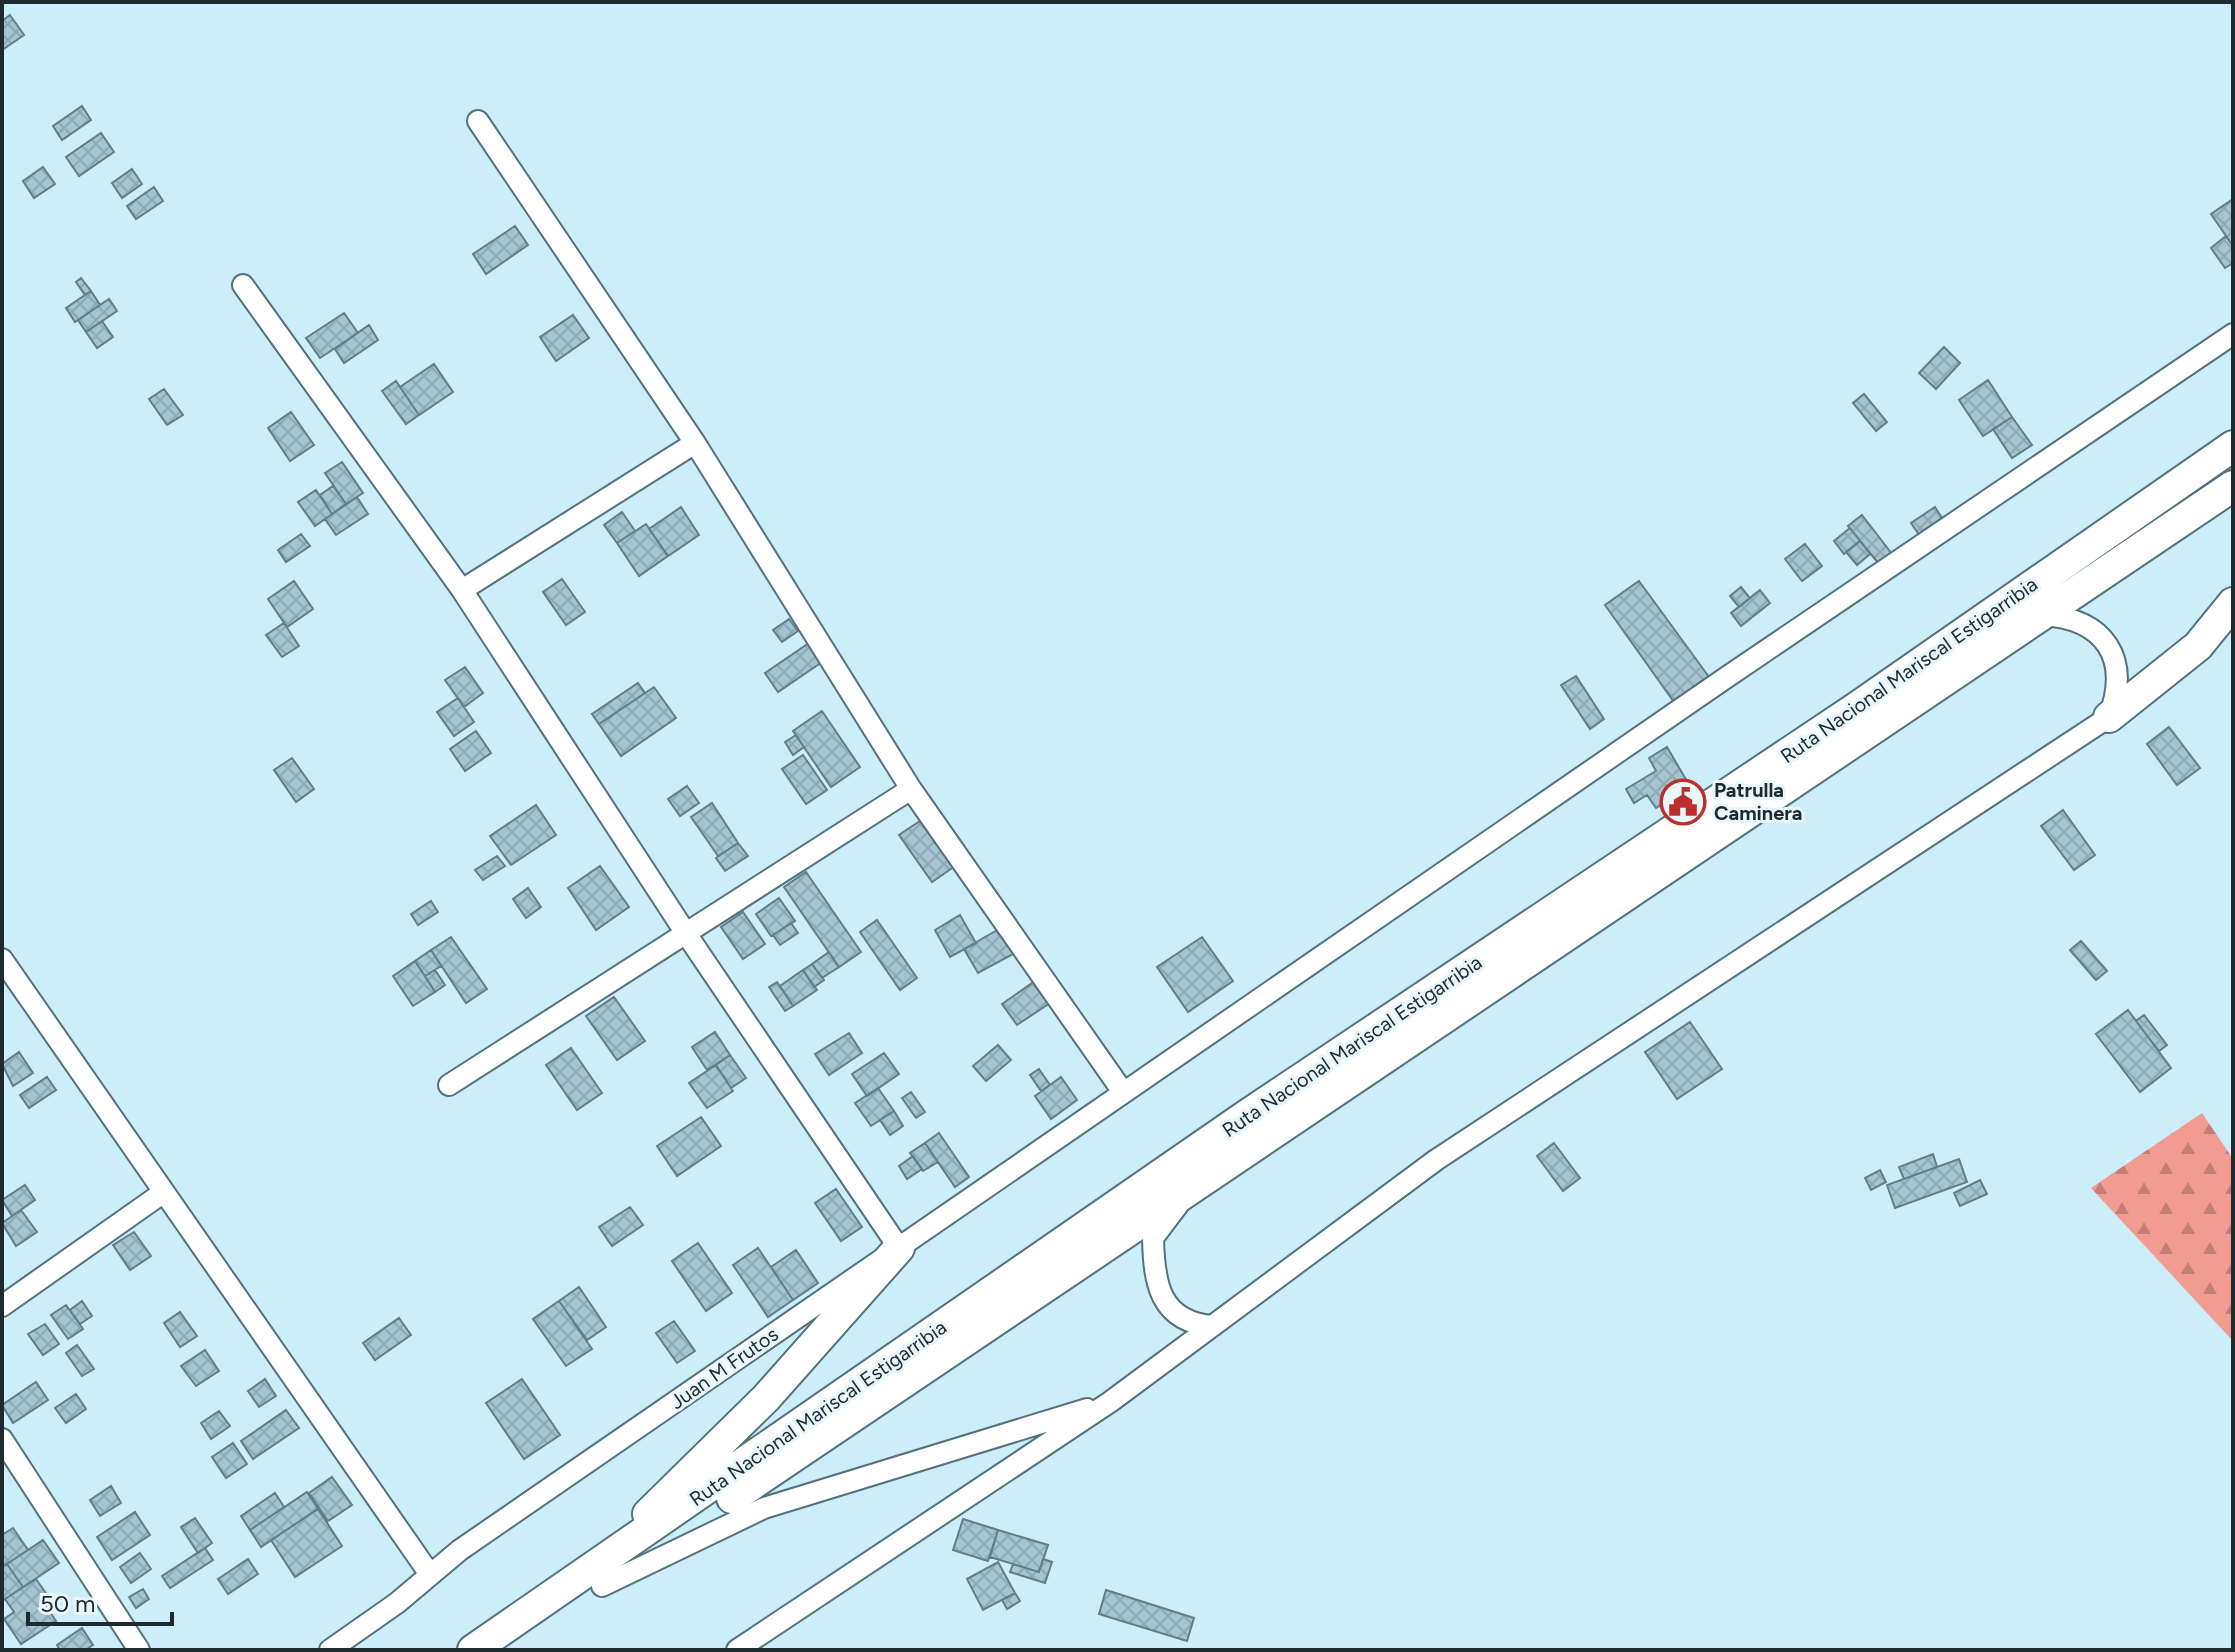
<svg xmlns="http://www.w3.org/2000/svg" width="2235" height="1652" font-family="Figtree,sans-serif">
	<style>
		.forest { fill: url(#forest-firs) }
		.building { fill: url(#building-cross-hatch); stroke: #607f8a; stroke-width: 2 }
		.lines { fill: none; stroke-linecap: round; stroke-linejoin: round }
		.minor-casing { stroke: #53727c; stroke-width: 24 }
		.highway-casing { stroke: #53727c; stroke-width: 34 }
		.minor { stroke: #fff; stroke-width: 20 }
		.highway { stroke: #fff; stroke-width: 30 }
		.labels { text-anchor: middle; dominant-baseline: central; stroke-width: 6; stroke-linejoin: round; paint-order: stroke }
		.street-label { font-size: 20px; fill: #1d2a2e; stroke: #e9f7fc }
		.poi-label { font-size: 20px; font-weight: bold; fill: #1d2a2e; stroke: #e9f7fc; text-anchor: start }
	</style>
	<defs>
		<pattern id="forest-firs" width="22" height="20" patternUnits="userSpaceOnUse" patternTransform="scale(2)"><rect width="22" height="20" fill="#f19b91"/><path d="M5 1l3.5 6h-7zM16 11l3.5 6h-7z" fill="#c37f77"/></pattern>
		<pattern id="building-cross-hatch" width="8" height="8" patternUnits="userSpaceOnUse" patternTransform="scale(2)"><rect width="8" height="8" fill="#a4c5d0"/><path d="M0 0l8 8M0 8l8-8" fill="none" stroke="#8da9b3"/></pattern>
	</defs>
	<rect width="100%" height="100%" fill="#cbeef9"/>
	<path class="forest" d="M 2202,1113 L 2233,1159 L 2233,1341 L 2091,1188 Z"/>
	<path class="building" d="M 10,15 L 24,35 L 2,50 L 2,21 Z
		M 82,106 L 91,120 L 62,140 L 53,126 Z
		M 101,133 L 114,152 L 79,176 L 66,157 Z
		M 43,167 L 55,184 L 34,198 L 23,181 Z
		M 132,169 L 142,184 L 122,198 L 112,183 Z
		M 154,187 L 163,201 L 136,219 L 127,206 Z
		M 2233,199 L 2233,246 L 2211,214 Z
		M 515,226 L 528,245 L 486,274 L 473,254 Z
		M 2226,236 L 2233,246 L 2233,263 L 2225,268 L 2211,248 Z
		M 81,278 L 91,291 L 85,295 L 76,282 Z
		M 91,291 L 100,305 L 75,322 L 66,308 Z
		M 109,299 L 117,311 L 86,332 L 78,320 Z
		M 344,313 L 358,333 L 320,358 L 306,338 Z
		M 573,315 L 589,338 L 556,361 L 540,337 Z
		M 102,321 L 113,337 L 97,348 L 86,332 Z
		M 369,325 L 378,340 L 344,363 L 335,349 Z
		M 1944,347 L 1960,363 L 1936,389 L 1919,373 Z
		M 434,364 L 453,392 L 419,415 L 400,387 Z
		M 1988,380 L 2012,417 L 1983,436 L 1959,400 Z
		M 396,381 L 419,415 L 406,424 L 382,391 Z
		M 164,389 L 183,415 L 167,425 L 149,399 Z
		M 1864,394 L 1887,422 L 1876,431 L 1853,403 Z
		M 291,412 L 314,445 L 290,461 L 268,428 Z
		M 2012,417 L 2032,445 L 2012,458 L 1993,429 Z
		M 342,462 L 363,493 L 346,504 L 325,473 Z
		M 333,486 L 346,504 L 332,514 L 320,495 Z
		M 316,490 L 332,514 L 315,526 L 298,502 Z
		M 357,497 L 368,514 L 336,535 L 325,519 Z
		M 681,507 L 699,535 L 668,556 L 649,529 Z
		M 1935,507 L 1945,523 L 1922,539 L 1911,523 Z
		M 622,512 L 635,531 L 617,543 L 604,525 Z
		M 1862,515 L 1892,554 L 1879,564 L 1848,526 Z
		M 646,524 L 668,556 L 639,576 L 617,543 Z
		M 1850,528 L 1860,541 L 1844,554 L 1834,541 Z
		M 301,534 L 310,546 L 286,562 L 278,550 Z
		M 1860,541 L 1870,554 L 1857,565 L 1846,552 Z
		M 1805,544 L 1822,566 L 1802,581 L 1785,559 Z
		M 562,579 L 585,612 L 566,625 L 543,592 Z
		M 294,581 L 313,609 L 287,627 L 268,599 Z
		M 1639,581 L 1709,677 L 1674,702 L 1605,605 Z
		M 1741,587 L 1750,598 L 1739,607 L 1730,596 Z
		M 1760,590 L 1770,603 L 1741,626 L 1731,613 Z
		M 789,619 L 798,631 L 782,642 L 773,630 Z
		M 284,623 L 299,646 L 282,657 L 266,635 Z
		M 812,641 L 825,660 L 778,692 L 765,673 Z
		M 465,667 L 483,693 L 464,707 L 445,680 Z
		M 1576,676 L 1604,719 L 1590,729 L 1561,685 Z
		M 638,683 L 645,693 L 599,724 L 592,714 Z
		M 654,687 L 676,718 L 621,756 L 599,724 Z
		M 458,698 L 474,722 L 454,736 L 437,712 Z
		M 822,711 L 860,767 L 831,787 L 793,731 Z
		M 2169,727 L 2200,768 L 2177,785 L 2147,744 Z
		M 476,731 L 491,753 L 465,771 L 450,749 Z
		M 796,735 L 804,747 L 793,755 L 785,742 Z
		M 1667,747 L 1691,788 L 1656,808 L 1647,795 L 1634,803 L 1626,789 L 1656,771 L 1649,758 Z
		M 803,755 L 827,790 L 806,804 L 782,769 Z
		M 292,758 L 314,789 L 296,802 L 274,770 Z
		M 687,786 L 699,803 L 680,816 L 668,799 Z
		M 712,803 L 738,843 L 718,856 L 691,817 Z
		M 536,805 L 556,835 L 511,865 L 490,836 Z
		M 2063,810 L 2095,855 L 2074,870 L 2041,826 Z
		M 923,819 L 955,866 L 932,882 L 899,835 Z
		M 738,843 L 748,856 L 725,871 L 716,858 Z
		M 497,856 L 505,866 L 483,880 L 475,870 Z
		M 600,866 L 629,907 L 596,930 L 568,888 Z
		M 806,872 L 861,952 L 839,967 L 784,887 Z
		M 528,888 L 541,907 L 526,918 L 513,899 Z
		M 779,898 L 795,921 L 771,936 L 756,914 Z
		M 431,901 L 438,912 L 418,925 L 411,914 Z
		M 743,912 L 765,944 L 743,959 L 721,927 Z
		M 960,915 L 976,943 L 950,957 L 935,930 Z
		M 877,920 L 917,978 L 900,990 L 860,932 Z
		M 791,923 L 798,933 L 780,945 L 773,935 Z
		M 999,929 L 1013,954 L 978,973 L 964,949 Z
		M 451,937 L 487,989 L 466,1003 L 431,950 Z
		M 1202,937 L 1233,981 L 1188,1012 L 1157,967 Z
		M 2081,941 L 2107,971 L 2096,980 L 2070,950 Z
		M 431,950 L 441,966 L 425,976 L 415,961 Z
		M 829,952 L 839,967 L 822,978 L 812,964 Z
		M 415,961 L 435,992 L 413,1006 L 393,976 Z
		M 812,964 L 824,980 L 814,987 L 803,970 Z
		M 435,970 L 445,985 L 435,992 L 425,976 Z
		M 803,970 L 817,990 L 793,1006 L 780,986 Z
		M 1035,981 L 1050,1003 L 1017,1025 L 1002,1004 Z
		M 777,982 L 793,1006 L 785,1011 L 769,987 Z
		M 614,997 L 645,1041 L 617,1060 L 586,1016 Z
		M 2128,1010 L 2171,1068 L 2140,1092 L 2096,1034 Z
		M 2144,1015 L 2167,1045 L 2159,1051 L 2136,1021 Z
		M 1690,1022 L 1722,1069 L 1677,1099 L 1645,1052 Z
		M 715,1032 L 730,1055 L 707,1070 L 692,1047 Z
		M 849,1033 L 862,1053 L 829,1075 L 815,1054 Z
		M 998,1045 L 1011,1060 L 986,1081 L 973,1066 Z
		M 571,1048 L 602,1093 L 577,1110 L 546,1065 Z
		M 19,1052 L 33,1073 L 13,1086 L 2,1064 Z
		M 884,1053 L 899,1074 L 867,1096 L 852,1074 Z
		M 730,1055 L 746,1078 L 731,1088 L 716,1065 Z
		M 716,1065 L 733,1091 L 707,1108 L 689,1083 Z
		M 1039,1069 L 1050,1085 L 1041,1091 L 1030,1075 Z
		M 47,1077 L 56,1090 L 29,1108 L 20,1095 Z
		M 1061,1077 L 1077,1100 L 1051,1119 L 1035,1096 Z
		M 878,1088 L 894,1111 L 871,1126 L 855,1103 Z
		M 911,1092 L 925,1112 L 916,1118 L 902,1098 Z
		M 894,1111 L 903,1126 L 890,1135 L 880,1120 Z
		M 701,1117 L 721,1146 L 677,1176 L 657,1146 Z
		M 939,1133 L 969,1177 L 955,1187 L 925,1143 Z
		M 925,1143 L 938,1162 L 923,1171 L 910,1153 Z
		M 1554,1143 L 1580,1178 L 1563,1191 L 1537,1156 Z
		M 1933,1154 L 1937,1167 L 1904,1179 L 1899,1167 Z
		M 913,1156 L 922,1169 L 907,1179 L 899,1166 Z
		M 1959,1159 L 1967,1182 L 1895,1208 L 1887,1185 Z
		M 1880,1170 L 1886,1182 L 1871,1190 L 1865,1178 Z
		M 1980,1180 L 1987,1194 L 1960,1206 L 1954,1193 Z
		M 25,1185 L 35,1200 L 12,1216 L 2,1200 Z
		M 836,1189 L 862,1227 L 841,1241 L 815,1203 Z
		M 630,1207 L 643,1225 L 612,1246 L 599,1227 Z
		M 21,1210 L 37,1232 L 16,1246 L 2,1223 Z
		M 134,1232 L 151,1256 L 130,1270 L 113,1245 Z
		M 698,1243 L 732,1293 L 706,1311 L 672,1261 Z
		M 758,1248 L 793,1300 L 768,1317 L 733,1265 Z
		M 796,1250 L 818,1283 L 793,1300 L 771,1267 Z
		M 579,1287 L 606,1327 L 587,1340 L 559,1301 Z
		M 82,1301 L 92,1316 L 80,1324 L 70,1310 Z
		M 559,1301 L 592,1349 L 566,1366 L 533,1319 Z
		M 66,1305 L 83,1329 L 68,1339 L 51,1315 Z
		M 180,1312 L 197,1336 L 180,1347 L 164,1323 Z
		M 399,1318 L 411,1335 L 375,1360 L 363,1343 Z
		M 674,1321 L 695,1351 L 677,1363 L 656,1333 Z
		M 45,1324 L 59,1344 L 43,1355 L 28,1334 Z
		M 77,1345 L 94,1369 L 82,1376 L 66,1353 Z
		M 205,1350 L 219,1371 L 196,1386 L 181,1366 Z
		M 265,1379 L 276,1396 L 259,1407 L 248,1391 Z
		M 522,1379 L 560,1435 L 524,1459 L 486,1403 Z
		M 36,1382 L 48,1400 L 13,1423 L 2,1405 Z
		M 76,1394 L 86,1409 L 66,1423 L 55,1408 Z
		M 286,1410 L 299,1428 L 253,1459 L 241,1441 Z
		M 219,1411 L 230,1426 L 211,1439 L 201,1423 Z
		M 233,1443 L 247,1464 L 226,1478 L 212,1457 Z
		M 332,1477 L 352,1505 L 328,1521 L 309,1493 Z
		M 111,1486 L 121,1503 L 100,1516 L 90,1500 Z
		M 307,1492 L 318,1509 L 261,1547 L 250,1530 Z
		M 275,1493 L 284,1507 L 250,1530 L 241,1516 Z
		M 318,1509 L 342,1546 L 295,1577 L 271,1540 Z
		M 135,1512 L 150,1535 L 112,1560 L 97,1537 Z
		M 195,1518 L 212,1543 L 198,1553 L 181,1527 Z
		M 963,1519 L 998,1530 L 988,1561 L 953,1550 Z
		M 13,1528 L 28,1550 L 2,1567 L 2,1535 Z
		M 998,1530 L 1048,1545 L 1039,1572 L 990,1557 Z
		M 43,1540 L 59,1563 L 23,1587 L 7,1564 Z
		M 205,1548 L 213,1560 L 170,1588 L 162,1576 Z
		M 140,1553 L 151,1569 L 131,1583 L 120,1567 Z
		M 248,1559 L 258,1574 L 228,1594 L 218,1579 Z
		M 1043,1559 L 1052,1562 L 1045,1583 L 1010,1572 L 1013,1564 L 1039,1572 Z
		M 998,1562 L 1015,1593 L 983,1610 L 967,1579 Z
		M 7,1564 L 23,1587 L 2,1601 L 2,1567 Z
		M 36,1579 L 50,1599 L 44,1603 L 56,1621 L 21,1644 L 4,1619 L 14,1612 L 5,1599 Z
		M 143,1589 L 149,1599 L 136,1608 L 129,1597 Z
		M 1106,1590 L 1194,1618 L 1187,1641 L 1099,1614 Z
		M 1015,1593 L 1020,1601 L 1007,1609 L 1002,1600 Z
		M 82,1628 L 93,1645 L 85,1650 L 60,1650 L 57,1645 Z"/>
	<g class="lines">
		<g class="minor-casing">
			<path id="minor" d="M 478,121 L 695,443 L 911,789 L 1123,1092
				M 243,285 L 462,590 L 687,935 L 899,1248
				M 462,590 L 695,443
				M 2,959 L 429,1573
				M 449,1085 L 911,789
				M 1178,1205 L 1153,1238 C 1154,1282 1159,1322 1213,1326
				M 2,1306 L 164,1192
				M 2,1439 L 139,1650
				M 602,1586 L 764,1508 L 1087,1409
				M 330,1650 L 397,1603 L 460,1550 L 1727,677 L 2233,334
				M 737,1650 L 1110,1402 L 1436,1160 L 2109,717 C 2131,658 2105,619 2043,615"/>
		</g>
		<g class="highway-casing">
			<path id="highway" d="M 2109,717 L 2198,646 L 2233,603
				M 732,1498 L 2233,486
				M 648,1514 L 766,1398 L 899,1248
				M 473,1650 L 1247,1115 L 1856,708 L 2233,446"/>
		</g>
		<use href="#minor" class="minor"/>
		<use href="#highway" class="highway"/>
	</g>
	<defs>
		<g id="civic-ring" transform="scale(2.3)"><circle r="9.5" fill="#e9f7fc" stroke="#bd2f2b" stroke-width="1.5"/><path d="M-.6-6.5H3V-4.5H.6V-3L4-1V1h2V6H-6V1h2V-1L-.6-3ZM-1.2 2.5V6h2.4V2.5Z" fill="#bd2f2b"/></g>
	</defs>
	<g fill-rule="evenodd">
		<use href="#civic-ring" x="1683" y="802"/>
	</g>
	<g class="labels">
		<g class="street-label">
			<text transform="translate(1909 670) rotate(-35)">Ruta Nacional Mariscal Estigarribia</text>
			<text transform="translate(1352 1046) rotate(-34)">Ruta Nacional Mariscal Estigarribia</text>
			<text transform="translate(724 1368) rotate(-35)">Juan M Frutos</text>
			<text transform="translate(818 1413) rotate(-35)">Ruta Nacional Mariscal Estigarribia</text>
		</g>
		<g class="poi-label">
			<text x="1714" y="790">Patrulla<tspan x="1714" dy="23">Caminera</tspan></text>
		</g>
	</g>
	<rect width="2235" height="1652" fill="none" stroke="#1d2a2e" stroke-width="8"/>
	<path d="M28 1612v12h144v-12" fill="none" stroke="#1d2a2e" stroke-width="4"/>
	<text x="40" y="1612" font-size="24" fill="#1d2a2e" stroke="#e9f7fc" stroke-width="6" paint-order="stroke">50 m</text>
</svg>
